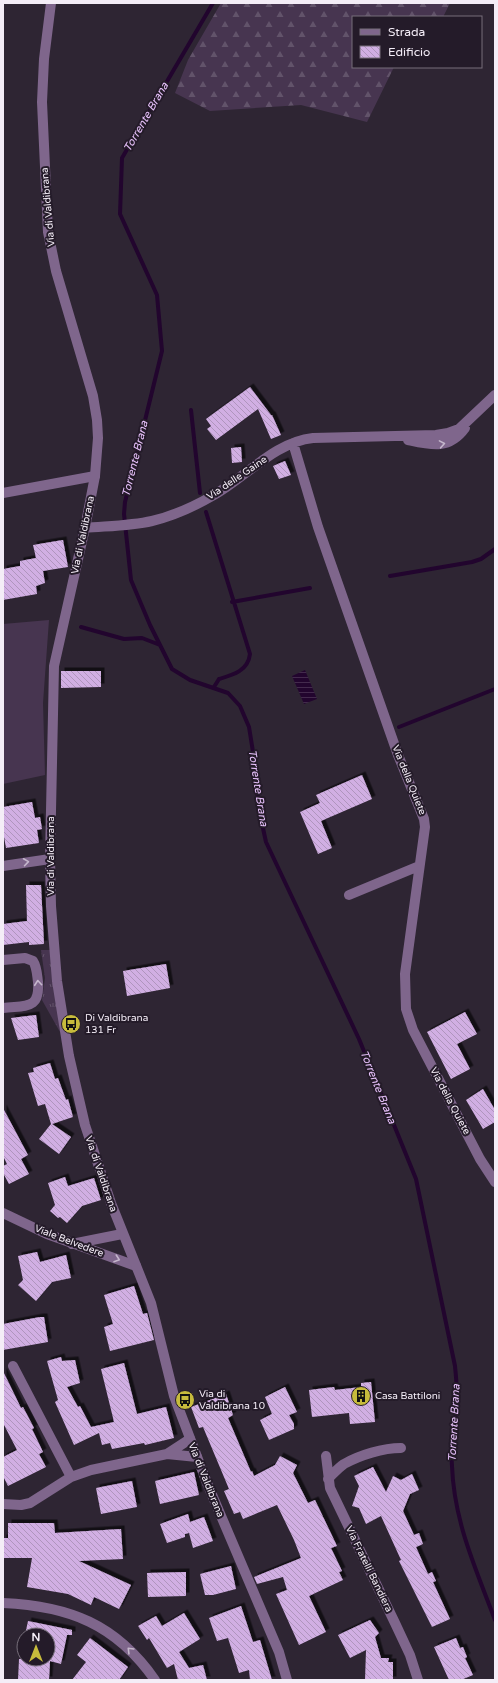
<svg xmlns="http://www.w3.org/2000/svg" width="498" height="1683" font-family="'Varela Round',sans-serif">
	<style>
		.grass { fill: url(#grass-tufts) }
		.forest { fill: url(#forest-firs) }
		.garden { fill: #473550 }
		.water { fill: url(#water-rules) }
		.lines { fill: none; stroke-linecap: round; stroke-linejoin: round }
		.stream { stroke: #22052e; stroke-width: 4 }
		.building { fill: url(#building-back-hatch); filter: url(#shadow) }
		.minor { stroke: #7f668c; stroke-width: 10 }
		.tertiary { stroke: #7f668c; stroke-width: 10 }
		.oneway { stroke: #c5b7cc }
		.labels { text-anchor: middle; dominant-baseline: central; stroke-width: 4; stroke-linejoin: round; paint-order: stroke }
		.street-label { font-size: 10px; fill: #f4edf7; stroke: #241b29 }
		.poi-label { font-size: 10px; fill: #f4edf7; stroke: #241b29; text-anchor: start }
		.water-label { font-size: 11px; font-style: italic; fill: #e7c1fb; stroke: #241b29 }
	</style>
	<defs>
		<pattern id="grass-tufts" width="24" height="20" patternUnits="userSpaceOnUse"><rect width="24" height="20" fill="#473550"/><path d="M3 7l-1-3M5 7V3M7 7l1-3M15 17l-1-3M17 17v-4M19 17l1-3" fill="none" stroke="#62536a"/></pattern>
		<pattern id="forest-firs" width="22" height="20" patternUnits="userSpaceOnUse"><rect width="22" height="20" fill="#473550"/><path d="M5 1l3.5 6h-7zM16 11l3.5 6h-7z" fill="#62536a"/></pattern>
		<pattern id="water-rules" width="6" height="5" patternUnits="userSpaceOnUse"><rect width="6" height="5" fill="#22052e"/><path d="M0 2.5h6" fill="none" stroke="#432a4d"/></pattern>
		<pattern id="building-back-hatch" width="6" height="6" patternUnits="userSpaceOnUse"><rect width="6" height="6" fill="#d1afe3"/><path d="M-1 5l2 2M0 0l6 6M5-1l2 2" fill="none" stroke="#af95bd"/></pattern>
		<filter id="shadow"><feDropShadow dx="3.5" dy="-3.5" stdDeviation="0" flood-color="#0009"/></filter>
	</defs>
	<rect width="100%" height="100%" fill="#2e2533"/>
	<path class="grass" d="M 41,950 L 51,950 L 60,1032 L 42,1000 L 45,978 Z"/>
	<path class="forest" d="M 221,3 L 450,3 L 443,17 L 353,17 L 353,67 L 394,67 L 367,122 L 301,105 L 210,111 L 175,93 L 188,60 Z"/>
	<path class="garden" d="M 49,620 L 43,703 L 45,775 L 3,784 L 3,624 Z"/>
	<path class="water" d="M 305,670 L 317,699 L 304,704 L 292,676 Z"/>
	<g class="lines">
		<path class="stream" d="M 213,3 L 122,158 L 120,214 L 157,295 L 162,351 L 125,502 L 124,514 L 131,580 L 150,625 L 172,669 L 190,680 L 228,693 L 240,706 L 249,727 L 254,758 L 259,810 L 266,842 L 359,1039 L 416,1179 L 455,1366 C 456,1376 457,1387 457,1397 C 457,1420 450,1443 452,1466 C 454,1522 476,1569 495,1620
			M 191,410 L 200,493
			M 206,512 L 250,654 C 248,671 233,675 219,679 L 214,687
			M 390,576 L 472,562 L 481,559 L 495,549
			M 232,602 L 310,588
			M 81,627 L 124,639 L 142,638 L 160,645
			M 399,727 L 495,689"/>
	</g>
	<path class="building" d="M 250,387 L 271,415 L 272,415 L 281,435 L 271,439 L 258,409 L 216,440 L 207,429 L 211,426 L 206,419 Z
		M 241,447 L 242,462 L 232,463 L 231,448 Z
		M 285,461 L 291,475 L 279,479 L 273,466 Z
		M 63,540 L 68,567 L 43,571 L 45,583 L 36,586 L 37,594 L 3,600 L 3,569 L 20,566 L 20,561 L 36,558 L 33,545 Z
		M 61,671 L 101,671 L 101,687 L 61,688 Z
		M 362,775 L 372,799 L 321,821 L 332,848 L 318,854 L 300,812 L 320,803 L 316,795 Z
		M 32,802 L 35,818 L 40,817 L 42,829 L 37,830 L 39,843 L 6,848 L 4,837 L 3,837 L 3,807 Z
		M 26,885 L 41,885 L 44,944 L 29,945 L 29,942 L 3,945 L 3,924 L 27,921 Z
		M 166,964 L 170,988 L 127,996 L 123,971 Z
		M 465,1012 L 477,1034 L 457,1044 L 470,1069 L 451,1079 L 427,1032 Z
		M 36,1015 L 39,1037 L 18,1040 L 11,1018 Z
		M 50,1063 L 55,1079 L 58,1078 L 66,1100 L 68,1099 L 73,1117 L 52,1124 L 71,1137 L 59,1154 L 39,1139 L 51,1124 L 45,1104 L 38,1106 L 28,1073 L 34,1072 L 33,1068 Z
		M 483,1089 L 495,1110 L 495,1122 L 483,1129 L 466,1100 Z
		M 3,1108 L 28,1155 L 21,1159 L 29,1174 L 9,1184 L 3,1173 L 3,1166 L 7,1164 L 3,1156 Z
		M 65,1177 L 68,1186 L 94,1178 L 101,1200 L 82,1206 L 67,1223 L 60,1217 L 58,1218 L 50,1211 L 55,1205 L 48,1183 Z
		M 37,1252 L 40,1262 L 66,1255 L 71,1278 L 52,1282 L 36,1301 L 18,1285 L 23,1280 L 18,1256 Z
		M 134,1286 L 143,1314 L 147,1313 L 154,1340 L 110,1351 L 104,1327 L 113,1324 L 104,1295 Z
		M 40,1317 L 44,1317 L 48,1342 L 3,1350 L 3,1324 Z
		M 61,1357 L 62,1361 L 75,1360 L 80,1383 L 67,1387 L 78,1407 L 80,1406 L 91,1427 L 114,1422 L 101,1369 L 124,1363 L 137,1414 L 166,1407 L 174,1438 L 145,1445 L 144,1443 L 112,1449 L 110,1443 L 102,1445 L 99,1433 L 74,1445 L 55,1402 L 58,1400 L 47,1361 Z
		M 3,1371 L 21,1408 L 23,1407 L 34,1428 L 32,1429 L 43,1452 L 39,1454 L 46,1467 L 8,1486 L 3,1476 L 3,1457 L 17,1450 L 3,1423 Z
		M 371,1382 L 375,1422 L 350,1424 L 349,1413 L 312,1417 L 309,1390 L 334,1387 L 335,1390 L 361,1387 L 361,1383 Z
		M 285,1387 L 297,1412 L 289,1415 L 294,1424 L 294,1429 L 269,1440 L 260,1420 L 272,1414 L 265,1397 Z
		M 226,1394 L 233,1415 L 228,1418 L 251,1472 L 252,1471 L 254,1476 L 275,1465 L 280,1456 L 297,1465 L 293,1473 L 308,1503 L 315,1500 L 337,1546 L 331,1548 L 342,1571 L 339,1572 L 343,1580 L 309,1596 L 326,1632 L 299,1645 L 276,1594 L 287,1590 L 283,1577 L 257,1584 L 254,1577 L 301,1558 L 294,1540 L 277,1505 L 243,1519 L 240,1512 L 234,1514 L 224,1491 L 229,1489 L 203,1427 L 199,1428 L 191,1407 Z
		M 373,1467 L 386,1492 L 393,1476 L 401,1480 L 412,1474 L 419,1490 L 410,1494 L 403,1511 L 414,1535 L 419,1533 L 423,1544 L 416,1547 L 428,1574 L 432,1572 L 436,1581 L 433,1582 L 450,1619 L 432,1627 L 399,1561 L 401,1560 L 381,1516 L 366,1524 L 359,1508 L 352,1506 L 359,1486 L 354,1476 Z
		M 194,1472 L 199,1495 L 160,1504 L 155,1481 Z
		M 132,1481 L 137,1507 L 101,1514 L 96,1488 Z
		M 188,1514 L 190,1522 L 204,1517 L 213,1541 L 193,1548 L 189,1533 L 185,1534 L 185,1537 L 167,1543 L 160,1524 Z
		M 8,1523 L 54,1523 L 55,1533 L 121,1529 L 123,1559 L 79,1561 L 131,1585 L 119,1609 L 94,1597 L 91,1605 L 68,1594 L 27,1587 L 32,1558 L 3,1558 L 3,1538 L 8,1538 Z
		M 231,1566 L 236,1589 L 213,1595 L 205,1595 L 200,1574 Z
		M 186,1572 L 186,1596 L 148,1597 L 147,1573 Z
		M 241,1606 L 253,1642 L 260,1640 L 272,1680 L 250,1680 L 249,1670 L 239,1673 L 228,1638 L 217,1641 L 209,1618 Z
		M 184,1613 L 200,1639 L 179,1652 L 189,1668 L 203,1665 L 207,1680 L 178,1680 L 174,1664 L 167,1668 L 149,1638 L 147,1640 L 138,1626 L 156,1616 L 162,1626 Z
		M 370,1620 L 379,1633 L 375,1637 L 381,1658 L 389,1658 L 388,1662 L 393,1662 L 393,1680 L 365,1680 L 366,1650 L 350,1658 L 338,1635 Z
		M 28,1621 L 72,1630 L 72,1635 L 67,1635 L 61,1664 L 50,1661 L 49,1680 L 18,1680 L 19,1659 L 48,1659 L 48,1635 L 25,1635 Z
		M 90,1638 L 128,1667 L 119,1680 L 72,1680 L 86,1662 L 77,1655 Z
		M 456,1638 L 460,1648 L 463,1647 L 467,1657 L 465,1658 L 473,1675 L 461,1680 L 449,1680 L 434,1647 Z"/>
	<g class="lines">
		<path class="minor" d="M 408,440 C 431,445 449,450 465,428
			M 293,443 L 318,527 L 398,755 L 424,819 L 425,827 L 405,974 L 406,1009 L 413,1030 L 480,1159 L 495,1182
			M 3,493 L 95,476
			M 85,528 C 107,526 130,526 152,521 C 173,516 195,506 214,495 C 246,477 275,442 313,438 L 436,435 L 448,433 L 459,429 L 495,395
			M 3,866 L 50,859
			M 349,895 L 419,866
			M 3,960 L 25,958 L 33,961 C 37,967 37,975 38,982 C 40,1010 26,1005 3,1008
			M 3,1213 L 47,1234 L 136,1266
			M 72,1244 L 122,1234
			M 13,1366 L 71,1477
			M 167,1454 L 190,1439
			M 326,1456 L 330,1488 L 395,1623 L 410,1655 L 418,1680
			M 328,1479 C 333,1474 338,1468 344,1464 C 360,1455 383,1448 401,1448
			M 3,1504 L 21,1505 L 30,1503 L 71,1477 L 91,1470 L 167,1454 L 197,1457
			M 3,1603 C 69,1606 116,1624 155,1680"/>
		<path class="tertiary" d="M 51,3 L 44,59 L 42,102 L 48,232 L 56,271 L 93,396 L 97,420 L 98,438 L 95,476 L 85,528 L 54,666 L 50,859 L 51,906 L 57,981 L 69,1056 L 85,1125 L 111,1203 L 151,1303 L 174,1396 L 207,1483 L 279,1652 L 287,1680"/>
	</g>
	<defs><path id="oneway-chevron" d="M-2-3.5L2.5 0L-2 3.5" fill="none" stroke-width="1.6" stroke-linecap="round" stroke-linejoin="round"/></defs>
	<g class="oneway">
		<use href="#oneway-chevron" transform="translate(442 444) rotate(-10)"/>
		<use href="#oneway-chevron" transform="translate(26 862) rotate(-8)"/>
		<use href="#oneway-chevron" transform="translate(38 983) rotate(-95)"/>
		<use href="#oneway-chevron" transform="translate(117 1259) rotate(19)"/>
		<use href="#oneway-chevron" transform="translate(130 1650) rotate(-135)"/>
	</g>
	<defs>
		<g id="bus-disc" transform="scale(1)"><circle r="9.5" fill="#c7bb3c" stroke="#241b29"/><path d="M-5-6H5V4H4V6H2V4H-2V6H-4V4H-5ZM-3.5-4V0h7V-4ZM-3.5 1.2v1.5H-2V1.2ZM2 1.2v1.5H3.5V1.2Z" fill="#111"/></g>
		<g id="building-disc" transform="scale(1)"><circle r="9.5" fill="#c7bb3c" stroke="#241b29"/><path d="M-4-6H4V6H1V3H-1V6H-4ZM-2.5-4.3h1.7v1.8h-1.7ZM.8-4.3h1.7v1.8H.8ZM-2.5-1h1.7V.8h-1.7ZM.8-1h1.7V.8H.8Z" fill="#111"/></g>
	</defs>
	<g fill-rule="evenodd">
		<use href="#bus-disc" x="71" y="1024"/>
		<use href="#building-disc" x="361" y="1396"/>
		<use href="#bus-disc" x="185" y="1400"/>
	</g>
	<g class="labels">
		<g class="street-label">
			<text transform="translate(48 207) rotate(-95)">Via di Valdibrana</text>
			<text transform="translate(237 478) rotate(-34)">Via delle Gaine</text>
			<text transform="translate(83 535) rotate(-78)">Via di Valdibrana</text>
			<text transform="translate(409 780) rotate(68)">Via della Quiete</text>
			<text transform="translate(51 856) rotate(-90)">Via di Valdibrana</text>
			<text transform="translate(450 1101) rotate(62)">Via della Quiete</text>
			<text transform="translate(101 1174) rotate(71)">Via di Valdibrana</text>
			<text transform="translate(69 1241) rotate(21)">Viale Belvedere</text>
			<text transform="translate(206 1480) rotate(68)">Via di Valdibrana</text>
			<text transform="translate(369 1569) rotate(64)">Via Fratelli Bandiera</text>
		</g>
		<g class="poi-label">
			<text x="85" y="1018">Di Valdibrana<tspan x="85" dy="12">131 Fr</tspan></text>
			<text x="199" y="1394">Via di<tspan x="199" dy="12">Valdibrana 10</tspan></text>
			<text x="375" y="1396">Casa Battiloni</text>
		</g>
		<g class="water-label">
			<text transform="translate(146 117) rotate(-60)">Torrente Brana</text>
			<text transform="translate(135 459) rotate(-76)">Torrente Brana</text>
			<text transform="translate(258 788) rotate(81)">Torrente Brana</text>
			<text transform="translate(378 1087) rotate(68)">Torrente Brana</text>
			<text transform="translate(454 1423) rotate(-87)">Torrente Brana</text>
		</g>
	</g>
	<rect width="498" height="1683" fill="none" stroke="#f4edf7" stroke-width="8"/>
	<rect x="352" y="16" width="130" height="52" fill="#241b29" stroke="#776f7b"/>
	<rect x="360" y="29" width="20" height="6" fill="#7f668c" stroke="#776f7b"/>
	<text x="388" y="36" font-size="12" fill="#f4edf7">Strada</text>
	<rect x="360" y="46" width="20" height="12" fill="url(#building-back-hatch)" stroke="#776f7b"/>
	<text x="388" y="56" font-size="12" fill="#f4edf7">Edificio</text>
	<g transform="translate(36 1647)"><circle r="19" fill="#241b29" stroke="#776f7b"/>
	<path d="M0-3L7 15L0 10L-7 15Z" fill="#c7bb3c"/>
	<text y="-6" font-size="11" font-weight="bold" text-anchor="middle" fill="#f4edf7">N</text>
	</g>
</svg>
